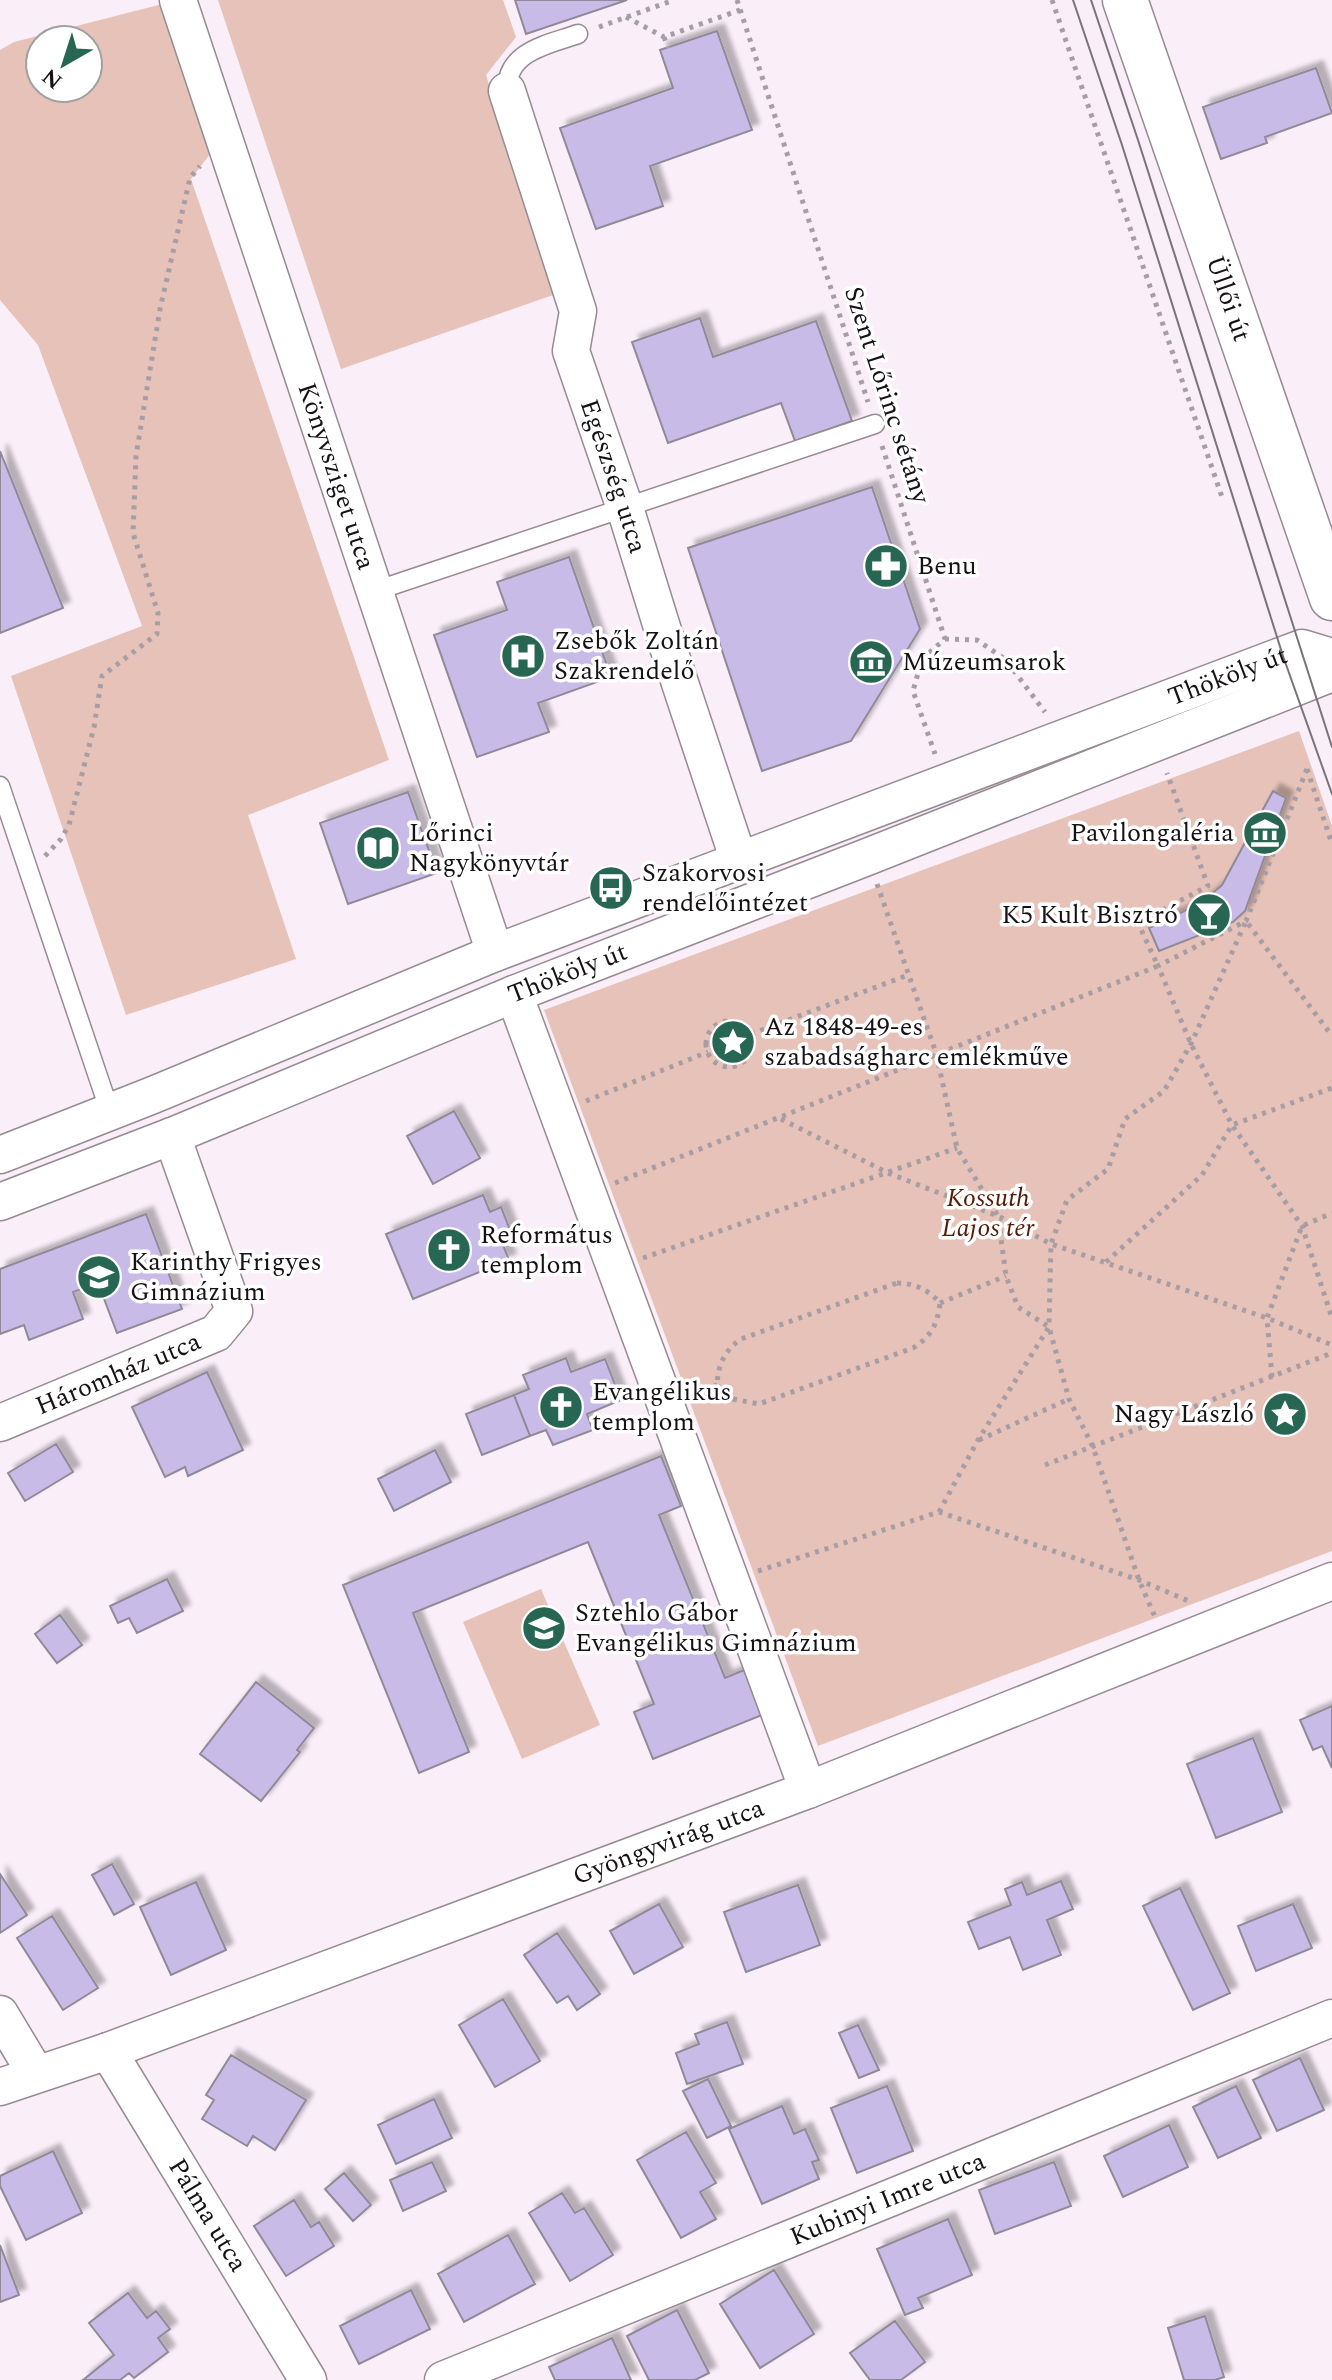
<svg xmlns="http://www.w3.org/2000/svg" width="1332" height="2380" font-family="Spectral,serif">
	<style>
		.green { fill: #e6c2b8; fill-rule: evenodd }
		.building { fill: #c9bbe8; stroke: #8e8a97; stroke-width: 2; filter: url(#shadow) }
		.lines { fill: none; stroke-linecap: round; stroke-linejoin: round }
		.lane-casing { stroke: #968a93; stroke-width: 21 }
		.street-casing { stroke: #968a93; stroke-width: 39 }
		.secondary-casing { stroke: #968a93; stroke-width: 47 }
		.path { stroke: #a79ea5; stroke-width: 5; stroke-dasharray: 4 6; stroke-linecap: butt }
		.lane { stroke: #fff; stroke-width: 18 }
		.street { stroke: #fff; stroke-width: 36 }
		.secondary { stroke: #fff; stroke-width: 44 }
		.tram { stroke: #7a7379; stroke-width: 2 }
		.labels { text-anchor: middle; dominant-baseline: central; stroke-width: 7; stroke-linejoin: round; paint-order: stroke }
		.street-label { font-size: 26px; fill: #151114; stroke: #fff }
		.poi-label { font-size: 26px; fill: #151114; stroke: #fff; text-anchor: start }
		.park-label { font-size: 26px; font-style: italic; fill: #561906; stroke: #fff }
	</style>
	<defs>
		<filter id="shadow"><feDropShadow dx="7" dy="-7" stdDeviation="2" flood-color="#0004"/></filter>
	</defs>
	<rect width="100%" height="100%" fill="#faeef8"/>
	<path class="green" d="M 178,0 L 223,137 L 191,179 L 389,760 L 248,815 L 296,959 L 126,1015 L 11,676 L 142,626 L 38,345 L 0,300 L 0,50 L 14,42 ZM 40,40 L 88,40 L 88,88 L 40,88 Z
		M 218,0 L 503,0 L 516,37 L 486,75 L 556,294 L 341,369 Z
		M 1299,731 L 1332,826 L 1332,1551 L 818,1746 L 544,1010 Z
		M 541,1589 L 600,1725 L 522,1759 L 463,1622 Z"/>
	<path class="building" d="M 515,0 L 627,0 L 526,34 Z
		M 717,31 L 752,130 L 650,166 L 663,206 L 596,229 L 560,128 L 673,88 L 660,50 Z
		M 1316,68 L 1332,113 L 1265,137 L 1267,143 L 1221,159 L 1203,107 Z
		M 700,318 L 713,357 L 816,321 L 852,421 L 795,441 L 781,403 L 668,443 L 632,342 Z
		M 0,451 L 63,608 L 0,633 Z
		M 872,487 L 920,629 L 851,741 L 762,771 L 688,548 Z
		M 569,557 L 611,677 L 538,703 L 549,732 L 477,757 L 434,635 L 507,610 L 497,582 Z
		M 1273,791 L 1286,798 L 1245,911 L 1233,922 L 1159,951 L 1149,928 L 1201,903 L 1222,885 Z
		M 408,792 L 437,873 L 348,904 L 320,823 Z
		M 454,1111 L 480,1158 L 433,1184 L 407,1136 Z
		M 483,1195 L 490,1212 L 501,1207 L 512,1235 L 501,1240 L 509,1260 L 413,1299 L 386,1234 Z
		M 146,1214 L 182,1309 L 117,1333 L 98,1283 L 73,1292 L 83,1319 L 29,1340 L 24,1325 L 0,1334 L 0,1269 Z
		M 566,1358 L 571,1372 L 605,1359 L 621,1400 L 587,1414 L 593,1430 L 553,1445 L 546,1430 L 530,1436 L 514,1395 L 529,1389 L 523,1375 Z
		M 207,1372 L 243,1450 L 188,1476 L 185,1467 L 165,1477 L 132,1407 Z
		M 514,1395 L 530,1436 L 482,1455 L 466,1414 Z
		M 56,1444 L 73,1472 L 25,1501 L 8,1473 Z
		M 435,1450 L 451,1482 L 394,1511 L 378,1479 Z
		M 661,1456 L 681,1506 L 659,1515 L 725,1678 L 744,1670 L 762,1715 L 653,1759 L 634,1712 L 654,1704 L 588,1542 L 413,1613 L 469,1752 L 419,1773 L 343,1585 Z
		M 167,1579 L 183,1611 L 137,1633 L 129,1618 L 118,1623 L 110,1606 Z
		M 60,1615 L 82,1645 L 57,1663 L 35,1634 Z
		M 256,1682 L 314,1728 L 297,1750 L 300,1752 L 261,1801 L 200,1754 Z
		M 1332,1706 L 1332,1768 L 1322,1746 L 1313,1750 L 1300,1720 Z
		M 1253,1738 L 1282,1812 L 1216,1838 L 1187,1764 Z
		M 112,1864 L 134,1904 L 114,1915 L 92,1875 Z
		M 0,1874 L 27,1915 L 0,1933 Z
		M 1061,1881 L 1073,1909 L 1047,1920 L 1061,1955 L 1023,1970 L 1010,1937 L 979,1949 L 968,1922 L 1011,1905 L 1005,1889 L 1022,1882 L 1027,1895 Z
		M 196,1882 L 226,1950 L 171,1975 L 140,1907 Z
		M 798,1885 L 820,1945 L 746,1972 L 724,1912 Z
		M 1180,1888 L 1230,1993 L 1193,2010 L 1143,1906 Z
		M 659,1904 L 683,1947 L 634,1974 L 610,1931 Z
		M 1293,1904 L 1312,1948 L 1256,1971 L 1238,1926 Z
		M 52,1916 L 98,1988 L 63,2010 L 17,1938 Z
		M 557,1933 L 600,1994 L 577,2010 L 568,1996 L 557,2003 L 524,1955 Z
		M 503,1999 L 540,2061 L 495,2087 L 459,2025 Z
		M 727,2022 L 743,2064 L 687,2084 L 676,2053 L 699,2044 L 695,2034 Z
		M 858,2025 L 879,2070 L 859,2078 L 839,2033 Z
		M 231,2055 L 306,2100 L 275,2150 L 253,2136 L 247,2146 L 202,2119 L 214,2100 L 206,2095 Z
		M 1300,2058 L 1324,2110 L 1277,2131 L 1253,2080 Z
		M 708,2079 L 731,2126 L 707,2138 L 683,2091 Z
		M 887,2086 L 913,2151 L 857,2173 L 831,2108 Z
		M 1236,2086 L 1261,2138 L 1218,2158 L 1193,2107 Z
		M 434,2099 L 452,2138 L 396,2164 L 378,2125 Z
		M 782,2106 L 794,2134 L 805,2129 L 819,2160 L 812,2162 L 819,2179 L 762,2204 L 729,2129 Z
		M 1169,2125 L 1188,2167 L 1123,2197 L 1104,2156 Z
		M 686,2132 L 716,2183 L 700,2192 L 716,2219 L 681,2238 L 637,2160 Z
		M 53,2151 L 82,2213 L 26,2240 L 0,2186 L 0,2176 Z
		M 432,2162 L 446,2191 L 403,2211 L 390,2180 Z
		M 1054,2162 L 1071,2206 L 995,2234 L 979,2190 Z
		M 344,2173 L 371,2205 L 353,2221 L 325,2189 Z
		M 562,2193 L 575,2213 L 584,2208 L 613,2255 L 570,2281 L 529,2213 Z
		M 294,2200 L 311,2227 L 319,2222 L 334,2246 L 286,2276 L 254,2226 Z
		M 948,2219 L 972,2275 L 918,2298 L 923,2308 L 905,2315 L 877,2249 Z
		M 508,2235 L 535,2284 L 464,2322 L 438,2274 Z
		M 0,2245 L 19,2295 L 0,2302 Z
		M 774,2270 L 814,2334 L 760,2368 L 720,2304 Z
		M 411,2290 L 430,2329 L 359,2364 L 340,2326 Z
		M 128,2293 L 147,2318 L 156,2311 L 170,2329 L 158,2338 L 168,2352 L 134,2378 L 129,2373 L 120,2380 L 83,2380 L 114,2355 L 89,2323 Z
		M 677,2310 L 709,2373 L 695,2380 L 649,2380 L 627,2336 Z
		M 1205,2316 L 1224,2377 L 1215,2380 L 1184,2380 L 1168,2328 Z
		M 895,2321 L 925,2362 L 901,2380 L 870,2380 L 850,2353 Z
		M 612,2338 L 631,2380 L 555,2380 L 549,2367 Z"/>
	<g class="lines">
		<g class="lane-casing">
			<path id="lane" d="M 507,91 C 506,51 547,45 578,34
				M 375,591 L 875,424
				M 0,786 L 110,1112"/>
		</g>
		<g class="street-casing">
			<g id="street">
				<path id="s1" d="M 178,0 L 495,953"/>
				<path id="s2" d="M 507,91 L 578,311 L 571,351 L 625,508 L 669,650 L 739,861"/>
				<path d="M 514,994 L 808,1790"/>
				<path id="s3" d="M 0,1155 L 153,1095 L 495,953 L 1302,648 L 1332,657"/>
				<path id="s4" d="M 0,1202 L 172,1136 L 514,994 L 867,857 L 1332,673"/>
				<path id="s5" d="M 0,1423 L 216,1333 L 234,1311 L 172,1136"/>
				<path d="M 0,2014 L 36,2074"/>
				<path id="s6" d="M 108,2051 L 308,2380"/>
				<path id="s7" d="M 0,2087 L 108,2051 L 808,1790 L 1332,1581"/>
				<path id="s8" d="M 443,2380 L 1332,2018"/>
			</g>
		</g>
		<g class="secondary-casing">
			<g id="secondary">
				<path id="s9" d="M 1125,0 L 1332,598"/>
			</g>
		</g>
		<path class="path" d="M 737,0 L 868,402
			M 1052,0 L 1223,500
			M 626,17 L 664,37 L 740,10
			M 599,27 L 674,0
			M 664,37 L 668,48
			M 882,446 L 945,639 L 922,659 L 913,691 L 935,754
			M 945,639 L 977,640 L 1005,659 L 1045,712
			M 1307,769 L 1246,921 L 1158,966 L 1191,1044 L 1232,1125 L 1302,1226 L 1332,1318
			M 1307,769 L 1332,844
			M 45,856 L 61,839 L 69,825 L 94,727 L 102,676 L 157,634 L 158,613 L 133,533 L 136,456 L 160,309 L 190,178 L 200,166
			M 877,884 L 936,1053 L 957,1148 L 998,1216 L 1006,1276 L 1018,1307 L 1049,1327 L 1069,1399 L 1093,1447 L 1139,1580 L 1156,1619
			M706 1044a23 23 0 1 1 46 0a23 23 0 1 1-46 0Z
			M 751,1034 L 908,975
			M 586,1101 L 708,1052
			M 781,1119 L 888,1173 L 998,1216 L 1051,1244 L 1267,1318 L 1332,1345
			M 615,1183 L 1158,966 L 1138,923 L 1208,886 L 1167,773
			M 643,1258 L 957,1148
			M 1106,1262 L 1202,1175 L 1232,1125 L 1332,1088
			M 897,1283 C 914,1283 929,1290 940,1303 C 938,1323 931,1337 913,1348 L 759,1404 L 733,1399 L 717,1385 C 718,1365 724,1351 741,1339 Z
			M 940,1303 L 1006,1276
			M 1272,1377 L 1267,1318 L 1302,1226 L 1332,1213
			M 695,1391 L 717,1385
			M 979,1440 L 1069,1399
			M 1045,1465 L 1332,1353
			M 939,1512 L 978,1440 L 1049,1327 L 1051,1244 L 1067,1200 L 1108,1169 L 1125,1119 L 1164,1091 L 1191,1044 L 1246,921 L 1332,1036
			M 758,1571 L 939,1512 L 1139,1580 L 1191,1602"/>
		<use href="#lane" class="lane"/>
		<use href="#street" class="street"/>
		<use href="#secondary" class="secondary"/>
		<path class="tram" d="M 1073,0 L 1122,145 L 1283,656 L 1332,794
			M 1091,0 L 1138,140 L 1332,747"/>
	</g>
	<defs>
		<g id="pharmacy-disc" transform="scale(2.3)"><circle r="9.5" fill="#276652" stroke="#fff"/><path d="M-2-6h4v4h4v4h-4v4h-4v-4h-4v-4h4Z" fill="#fff"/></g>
		<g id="hospital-disc" transform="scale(2.3)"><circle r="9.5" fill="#276652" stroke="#fff"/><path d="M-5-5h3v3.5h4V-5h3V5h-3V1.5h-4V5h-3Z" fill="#fff"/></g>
		<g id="museum-disc" transform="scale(2.3)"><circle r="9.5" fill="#276652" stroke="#fff"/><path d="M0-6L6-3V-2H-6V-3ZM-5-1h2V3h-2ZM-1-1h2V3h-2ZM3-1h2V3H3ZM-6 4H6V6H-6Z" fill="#fff"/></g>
		<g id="library-disc" transform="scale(2.3)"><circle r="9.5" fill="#276652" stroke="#fff"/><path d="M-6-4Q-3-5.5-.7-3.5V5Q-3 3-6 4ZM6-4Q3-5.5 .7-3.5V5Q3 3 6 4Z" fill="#fff"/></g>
		<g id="bus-disc" transform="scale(2.3)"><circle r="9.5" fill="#276652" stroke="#fff"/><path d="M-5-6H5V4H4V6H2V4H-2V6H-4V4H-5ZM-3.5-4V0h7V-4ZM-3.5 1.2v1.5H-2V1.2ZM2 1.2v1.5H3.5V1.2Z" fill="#fff"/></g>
		<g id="bar-disc" transform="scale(2.3)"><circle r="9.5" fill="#276652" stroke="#fff"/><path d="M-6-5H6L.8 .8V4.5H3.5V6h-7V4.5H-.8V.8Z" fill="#fff"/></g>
		<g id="sight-disc" transform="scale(2.3)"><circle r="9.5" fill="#276652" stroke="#fff"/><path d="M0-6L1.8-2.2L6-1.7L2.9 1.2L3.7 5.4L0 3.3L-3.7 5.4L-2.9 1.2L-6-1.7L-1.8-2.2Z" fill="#fff"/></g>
		<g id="church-disc" transform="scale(2.3)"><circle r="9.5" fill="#276652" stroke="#fff"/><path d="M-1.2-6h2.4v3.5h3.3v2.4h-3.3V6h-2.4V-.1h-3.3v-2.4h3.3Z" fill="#fff"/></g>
		<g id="school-disc" transform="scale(2.3)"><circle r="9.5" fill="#276652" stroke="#fff"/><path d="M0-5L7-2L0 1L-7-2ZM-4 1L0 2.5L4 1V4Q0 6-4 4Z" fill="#fff"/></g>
	</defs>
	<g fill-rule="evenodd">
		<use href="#pharmacy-disc" x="886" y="566"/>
		<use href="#hospital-disc" x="523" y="656"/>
		<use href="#museum-disc" x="871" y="662"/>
		<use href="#museum-disc" x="1265" y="833"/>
		<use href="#library-disc" x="378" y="848"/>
		<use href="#bus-disc" x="611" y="888"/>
		<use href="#bar-disc" x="1209" y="915"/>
		<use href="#sight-disc" x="733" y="1042"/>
		<use href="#church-disc" x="449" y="1250"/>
		<use href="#school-disc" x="99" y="1277"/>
		<use href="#church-disc" x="561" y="1407"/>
		<use href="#sight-disc" x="1285" y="1414"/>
		<use href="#school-disc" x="544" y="1628"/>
	</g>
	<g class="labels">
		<g class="street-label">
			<text stroke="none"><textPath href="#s9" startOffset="316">Üllői út</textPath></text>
			<text transform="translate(887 395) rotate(72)">Szent Lőrinc sétány</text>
			<text stroke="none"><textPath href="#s1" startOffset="502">Könyvsziget utca</textPath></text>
			<text stroke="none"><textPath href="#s2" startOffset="404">Egészség utca</textPath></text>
			<text stroke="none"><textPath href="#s3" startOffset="1318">Thököly út</textPath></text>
			<text stroke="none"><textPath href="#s4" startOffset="612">Thököly út</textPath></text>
			<text stroke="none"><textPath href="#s5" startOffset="128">Háromház utca</textPath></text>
			<text stroke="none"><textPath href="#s7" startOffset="712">Gyöngyvirág utca</textPath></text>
			<text stroke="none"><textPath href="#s8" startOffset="480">Kubinyi Imre utca</textPath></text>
			<text stroke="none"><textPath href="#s6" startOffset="192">Pálma utca</textPath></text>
		</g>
		<g class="poi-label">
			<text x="917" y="566">Benu</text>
			<text x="554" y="641">Zsebők Zoltán<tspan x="554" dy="30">Szakrendelő</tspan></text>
			<text x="902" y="662">Múzeumsarok</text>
			<text x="409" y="833">Lőrinci<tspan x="409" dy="30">Nagykönyvtár</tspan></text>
			<text x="1234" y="833" text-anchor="end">Pavilongaléria</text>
			<text x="642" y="873">Szakorvosi<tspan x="642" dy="30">rendelőintézet</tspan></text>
			<text x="1178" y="915" text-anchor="end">K5 Kult Bisztró</text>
			<text x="764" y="1027">Az 1848-49-es<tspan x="764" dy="30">szabadságharc emlékműve</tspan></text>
			<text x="480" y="1235">Református<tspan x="480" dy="30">templom</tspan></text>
			<text x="130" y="1262">Karinthy Frigyes<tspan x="130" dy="30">Gimnázium</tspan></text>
			<text x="592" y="1392">Evangélikus<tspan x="592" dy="30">templom</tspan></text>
			<text x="1254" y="1414" text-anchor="end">Nagy László</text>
			<text x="575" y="1613">Sztehlo Gábor<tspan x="575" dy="30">Evangélikus Gimnázium</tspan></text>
		</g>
		<g class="park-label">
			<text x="988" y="1198">Kossuth<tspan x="988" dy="30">Lajos tér</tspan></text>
		</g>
	</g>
	<g transform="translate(64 64) rotate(219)"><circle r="38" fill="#ffffff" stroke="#a1a0a1" stroke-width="2"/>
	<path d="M0-6L14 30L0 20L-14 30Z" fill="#276652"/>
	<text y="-12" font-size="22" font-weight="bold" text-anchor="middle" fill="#151114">N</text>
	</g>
</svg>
